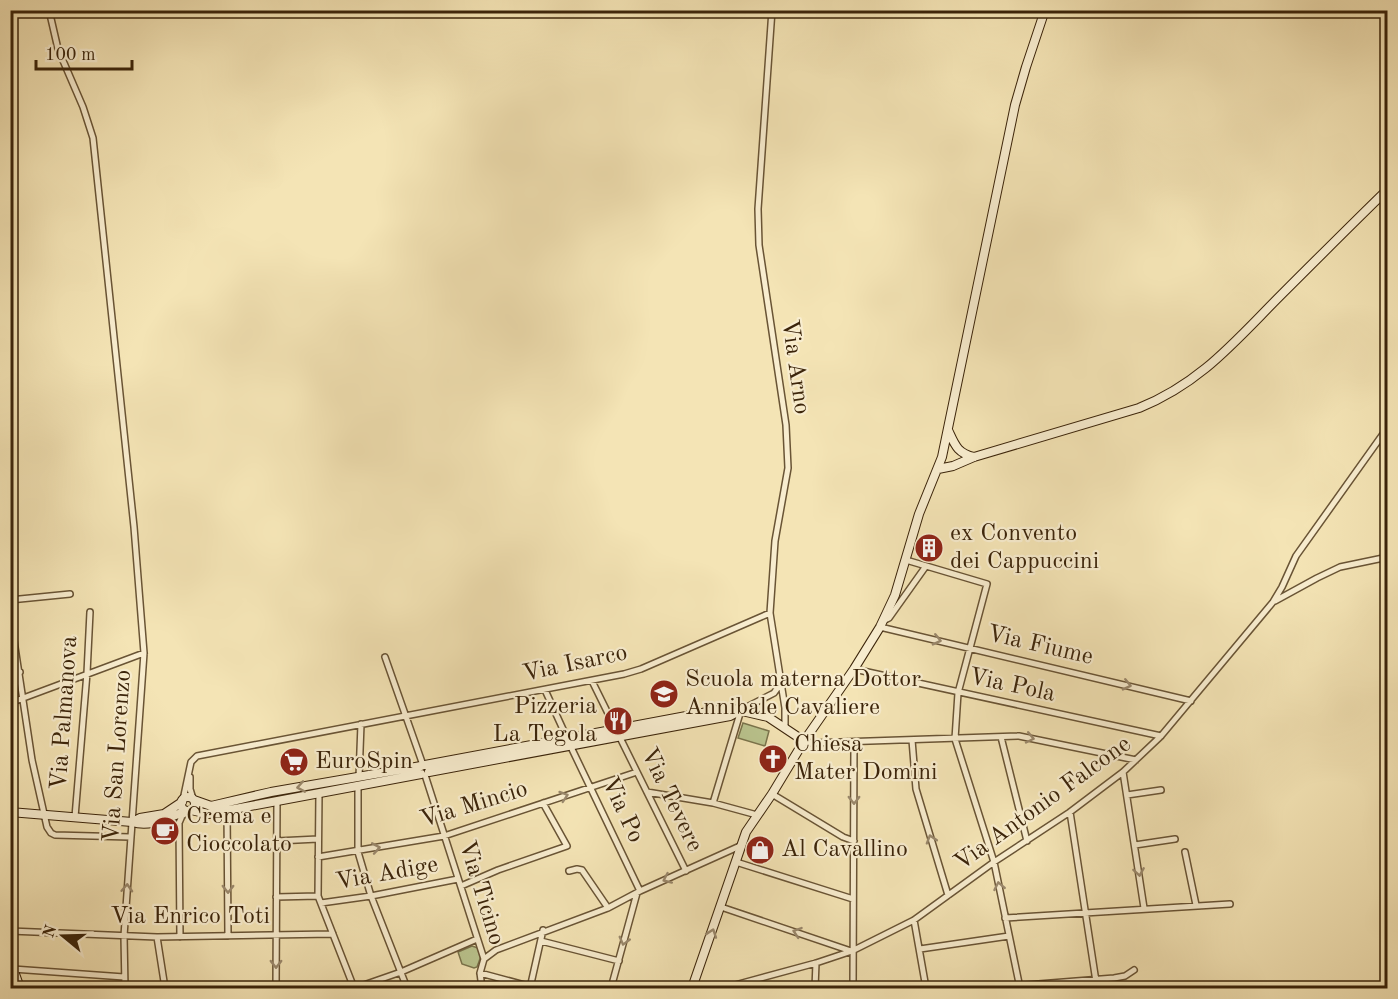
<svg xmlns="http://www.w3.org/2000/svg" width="1398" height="999" font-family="'Old Standard TT',serif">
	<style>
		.green { fill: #bac48e; stroke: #7a744c; stroke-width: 1.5 }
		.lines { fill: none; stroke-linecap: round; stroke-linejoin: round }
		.street-casing { stroke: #695435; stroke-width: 8 }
		.secondary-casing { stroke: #3b240a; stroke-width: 10 }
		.street { stroke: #f8edcf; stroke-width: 5 }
		.secondary { stroke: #f8edcf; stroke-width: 8 }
		.oneway { stroke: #9a886c }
		.labels { text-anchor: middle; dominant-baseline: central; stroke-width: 4.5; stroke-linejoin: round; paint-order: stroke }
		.street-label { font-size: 24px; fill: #3b240a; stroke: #f8edcf }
		.poi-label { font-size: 24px; fill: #3b240a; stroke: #f8edcf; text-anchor: start }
	</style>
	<rect width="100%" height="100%" fill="#f4e4b5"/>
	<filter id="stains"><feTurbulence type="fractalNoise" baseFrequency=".00333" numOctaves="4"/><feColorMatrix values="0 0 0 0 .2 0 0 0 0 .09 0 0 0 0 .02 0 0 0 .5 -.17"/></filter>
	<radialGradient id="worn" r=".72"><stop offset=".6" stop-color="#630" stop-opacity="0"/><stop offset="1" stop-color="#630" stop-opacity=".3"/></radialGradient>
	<path class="green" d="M 743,723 L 769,731 L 765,746 L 738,738 Z
		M 472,946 L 478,948 L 481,956 L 477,967 L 474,968 L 462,964 L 458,952 Z"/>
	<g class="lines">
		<g class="street-casing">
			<path id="street" d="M 49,10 L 58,49 L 83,107 L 93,138 L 134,527 L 144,653 L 124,936 L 125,988
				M 772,10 L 758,209 L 759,245 L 786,425 L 788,468 L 775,541 L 770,613 L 785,708 L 785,728
				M 906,560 L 987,584 L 958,693 L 955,739 L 994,862 L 1020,988
				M 10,600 L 70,594
				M 1275,601 L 1317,578 L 1340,567 L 1388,557
				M 10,614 L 32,760 L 47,827 L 51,833 L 55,835 L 130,837
				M 883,621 L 889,618 L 926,566
				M 880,627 L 1191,701
				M 385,657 L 423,765
				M 854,669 L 1161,736
				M 10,673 L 20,672
				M 592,681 L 686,871
				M 545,690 L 567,738
				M 10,703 L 144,653
				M 1001,737 L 1027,841
				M 912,740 L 916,789 L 948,895
				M 804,741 L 811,743 L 1019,736 L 1136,760
				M 570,745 L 640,891
				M 1123,772 L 1144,908
				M 425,775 L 484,959 L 480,973 L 482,988
				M 190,777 L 190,789 L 193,799
				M 359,777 L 361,724
				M 358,786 L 358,852 L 371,896 L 407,988
				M 647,792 L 713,803 L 757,815
				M 319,793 L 318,896 L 354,988
				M 772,794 L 843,837 L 854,841
				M 1127,795 L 1161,790
				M 183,800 L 191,762 L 197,756 L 624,674 L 641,669 L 770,613
				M 713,803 L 741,710 L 774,693 L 781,683
				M 227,810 L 228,936
				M 1070,812 L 1097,988
				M 75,817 L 87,673 L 90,612
				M 277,841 L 318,839
				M 1135,845 L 1175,839
				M 1185,852 L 1196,905
				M 318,857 L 444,836 L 637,772
				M 736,862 L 853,899
				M 569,871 L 577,869 L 582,870 L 608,908
				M 461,886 L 498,870 L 567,846 L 543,803
				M 276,897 L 318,896
				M 321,903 L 371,896 L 458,879
				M 721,907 L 851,951
				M 1005,918 L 1230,904
				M 914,920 L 926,988
				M 10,931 L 157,937 L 333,934
				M 157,937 L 165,988
				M 180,937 L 179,823 L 182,816 L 186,813
				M 541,941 L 619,961
				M 920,949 L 1009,936
				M 484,959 L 496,950 L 608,908 L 640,891 L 740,846
				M 13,969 L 124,977
				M 480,973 L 536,988
				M 276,988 L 277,801
				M 355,988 L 401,972 L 477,939
				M 530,988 L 543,930
				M 611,988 L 637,893
				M 724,988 L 816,963 L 852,951 L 914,920 L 994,862 L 1070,812 L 1123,772 L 1161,736 L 1273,602 L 1282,587 L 1296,556 L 1388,427
				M 815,988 L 816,963
				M 853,988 L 854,742
				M 989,988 L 1114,978 L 1125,976 L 1134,970"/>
		</g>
		<g class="secondary-casing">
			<path id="secondary" d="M 948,430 C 955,445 957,453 974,457
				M 938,469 L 953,466 L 974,457 L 1139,408 C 1201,383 1235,341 1281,295 C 1316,260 1352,224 1388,189
				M 425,765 L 729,708 L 768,717 L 804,741
				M 429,772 L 730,716 L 741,710
				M181 804a7 7 0 1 1 14 0a7 7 0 1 1-14 0Z
				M 194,800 L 211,806 L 271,792 L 421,766
				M 191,810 L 208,814 L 421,774
				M 10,812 L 132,822 C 152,828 168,817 187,811
				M 132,822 L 140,818 L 164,814 L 182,802
				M 10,960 L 20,988
				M 692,988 L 746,832 L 772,794 L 804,741 L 854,669 L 880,627 L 895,595 L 919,514 L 942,457 L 1015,105 L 1026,67 L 1045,10"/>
		</g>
		<use href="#street" class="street"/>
		<use href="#secondary" class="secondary"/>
	</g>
	<defs><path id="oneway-chevron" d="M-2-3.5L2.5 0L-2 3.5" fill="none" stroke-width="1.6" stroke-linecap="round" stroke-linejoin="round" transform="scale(1.5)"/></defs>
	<g class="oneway">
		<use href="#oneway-chevron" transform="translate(937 640) rotate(13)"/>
		<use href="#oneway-chevron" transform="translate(1127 685) rotate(13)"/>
		<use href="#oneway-chevron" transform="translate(1030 738) rotate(12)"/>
		<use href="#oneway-chevron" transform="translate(301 787) rotate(170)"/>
		<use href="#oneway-chevron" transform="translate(564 796) rotate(-18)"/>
		<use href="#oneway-chevron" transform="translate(854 800) rotate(90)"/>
		<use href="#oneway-chevron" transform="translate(931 839) rotate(-107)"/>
		<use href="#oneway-chevron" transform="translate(376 848) rotate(-10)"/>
		<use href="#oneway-chevron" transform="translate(1139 872) rotate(81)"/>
		<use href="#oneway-chevron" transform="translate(667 879) rotate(156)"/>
		<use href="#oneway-chevron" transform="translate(999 886) rotate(-101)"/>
		<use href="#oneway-chevron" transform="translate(127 888) rotate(-87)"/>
		<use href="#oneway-chevron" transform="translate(228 889) rotate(90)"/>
		<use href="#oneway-chevron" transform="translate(797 932) rotate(-161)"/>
		<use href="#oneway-chevron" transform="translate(712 933) rotate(-71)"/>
		<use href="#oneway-chevron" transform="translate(624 941) rotate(105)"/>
		<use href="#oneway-chevron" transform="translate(276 964) rotate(90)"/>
	</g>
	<defs>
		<g id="building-disc" transform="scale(1.5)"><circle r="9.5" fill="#8f2418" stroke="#f8edcf"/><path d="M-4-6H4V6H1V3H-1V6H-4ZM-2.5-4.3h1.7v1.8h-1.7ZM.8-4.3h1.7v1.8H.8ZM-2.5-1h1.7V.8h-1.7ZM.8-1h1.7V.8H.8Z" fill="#fff"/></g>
		<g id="school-disc" transform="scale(1.5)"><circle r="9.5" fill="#8f2418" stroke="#f8edcf"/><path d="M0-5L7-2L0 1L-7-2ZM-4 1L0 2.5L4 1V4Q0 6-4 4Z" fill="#fff"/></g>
		<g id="restaurant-disc" transform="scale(1.5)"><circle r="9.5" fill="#8f2418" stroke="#f8edcf"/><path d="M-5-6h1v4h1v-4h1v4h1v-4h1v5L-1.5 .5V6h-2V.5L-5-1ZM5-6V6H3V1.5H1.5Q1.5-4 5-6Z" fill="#fff"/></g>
		<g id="church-disc" transform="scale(1.5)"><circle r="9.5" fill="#8f2418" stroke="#f8edcf"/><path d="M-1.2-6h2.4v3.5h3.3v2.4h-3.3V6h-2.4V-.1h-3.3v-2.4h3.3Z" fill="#fff"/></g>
		<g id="supermarket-disc" transform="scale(1.5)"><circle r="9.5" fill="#8f2418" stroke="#f8edcf"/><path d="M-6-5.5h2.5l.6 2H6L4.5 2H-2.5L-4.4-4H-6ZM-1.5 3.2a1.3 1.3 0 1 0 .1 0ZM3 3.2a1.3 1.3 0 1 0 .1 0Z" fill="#fff"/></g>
		<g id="cafe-disc" transform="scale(1.5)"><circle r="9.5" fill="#8f2418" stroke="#f8edcf"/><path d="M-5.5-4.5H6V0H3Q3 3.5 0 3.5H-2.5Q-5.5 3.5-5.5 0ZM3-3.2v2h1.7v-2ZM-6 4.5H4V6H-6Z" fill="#fff"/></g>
		<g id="shop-disc" transform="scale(1.5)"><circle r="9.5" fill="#8f2418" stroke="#f8edcf"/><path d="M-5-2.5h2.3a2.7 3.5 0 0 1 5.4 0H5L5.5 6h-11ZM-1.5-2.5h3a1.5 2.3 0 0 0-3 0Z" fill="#fff"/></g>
	</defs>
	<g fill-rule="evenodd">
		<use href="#building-disc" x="929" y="548"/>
		<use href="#school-disc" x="664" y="694"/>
		<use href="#restaurant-disc" x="618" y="721"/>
		<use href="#church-disc" x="773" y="759"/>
		<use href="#supermarket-disc" x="294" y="762"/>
		<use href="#cafe-disc" x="165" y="831"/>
		<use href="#shop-disc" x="760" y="850"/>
	</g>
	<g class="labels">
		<g class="street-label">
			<text transform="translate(795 367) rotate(82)">Via Arno</text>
			<text transform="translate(1040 646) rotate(13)">Via Fiume</text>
			<text transform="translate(575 664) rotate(-12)">Via Isarco</text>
			<text transform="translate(1012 686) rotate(12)">Via Pola</text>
			<text transform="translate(65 713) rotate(-86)">Via Palmanova</text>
			<text transform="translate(118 756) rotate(-86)">Via San Lorenzo</text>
			<text transform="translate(671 800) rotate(64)">Via Tevere</text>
			<text transform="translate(1043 804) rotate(-36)">Via Antonio Falcone</text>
			<text transform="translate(474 805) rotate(-17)">Via Mincio</text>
			<text transform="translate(622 810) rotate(65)">Via Po</text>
			<text transform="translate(387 874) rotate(-10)">Via Adige</text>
			<text transform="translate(481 893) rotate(73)">Via Ticino</text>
			<text x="190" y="917">Via Enrico Toti</text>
		</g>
		<g class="poi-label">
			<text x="950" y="534">ex Convento<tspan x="950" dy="28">dei Cappuccini</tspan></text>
			<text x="685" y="680">Scuola materna Dottor<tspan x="685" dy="28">Annibale Cavaliere</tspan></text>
			<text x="597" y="707" text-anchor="end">Pizzeria<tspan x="597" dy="28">La Tegola</tspan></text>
			<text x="794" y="745">Chiesa<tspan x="794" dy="28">Mater Domini</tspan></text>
			<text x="315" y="762">EuroSpin</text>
			<text x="186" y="817">Crema e<tspan x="186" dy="28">Cioccolato</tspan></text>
			<text x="781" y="850">Al Cavallino</text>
		</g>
	</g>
	<rect width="1398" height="999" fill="none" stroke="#f4e4b5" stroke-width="36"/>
	<rect x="12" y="12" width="1374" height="975" fill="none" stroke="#3b240a" stroke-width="3"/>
	<rect x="18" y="18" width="1362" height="963" fill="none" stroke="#3b240a" stroke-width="1.5"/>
	<g transform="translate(63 936) rotate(289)" stroke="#f8edcf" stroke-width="4.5" paint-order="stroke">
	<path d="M0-4.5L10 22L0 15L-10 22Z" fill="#3b240a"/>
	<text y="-9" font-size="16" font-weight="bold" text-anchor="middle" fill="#3b240a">N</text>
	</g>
	<path d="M36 60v9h96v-9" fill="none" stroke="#3b240a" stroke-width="3"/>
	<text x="45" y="60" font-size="18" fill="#3b240a" stroke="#f8edcf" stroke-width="4.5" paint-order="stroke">100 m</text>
	<rect width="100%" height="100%" filter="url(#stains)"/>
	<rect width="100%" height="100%" fill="url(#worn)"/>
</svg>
